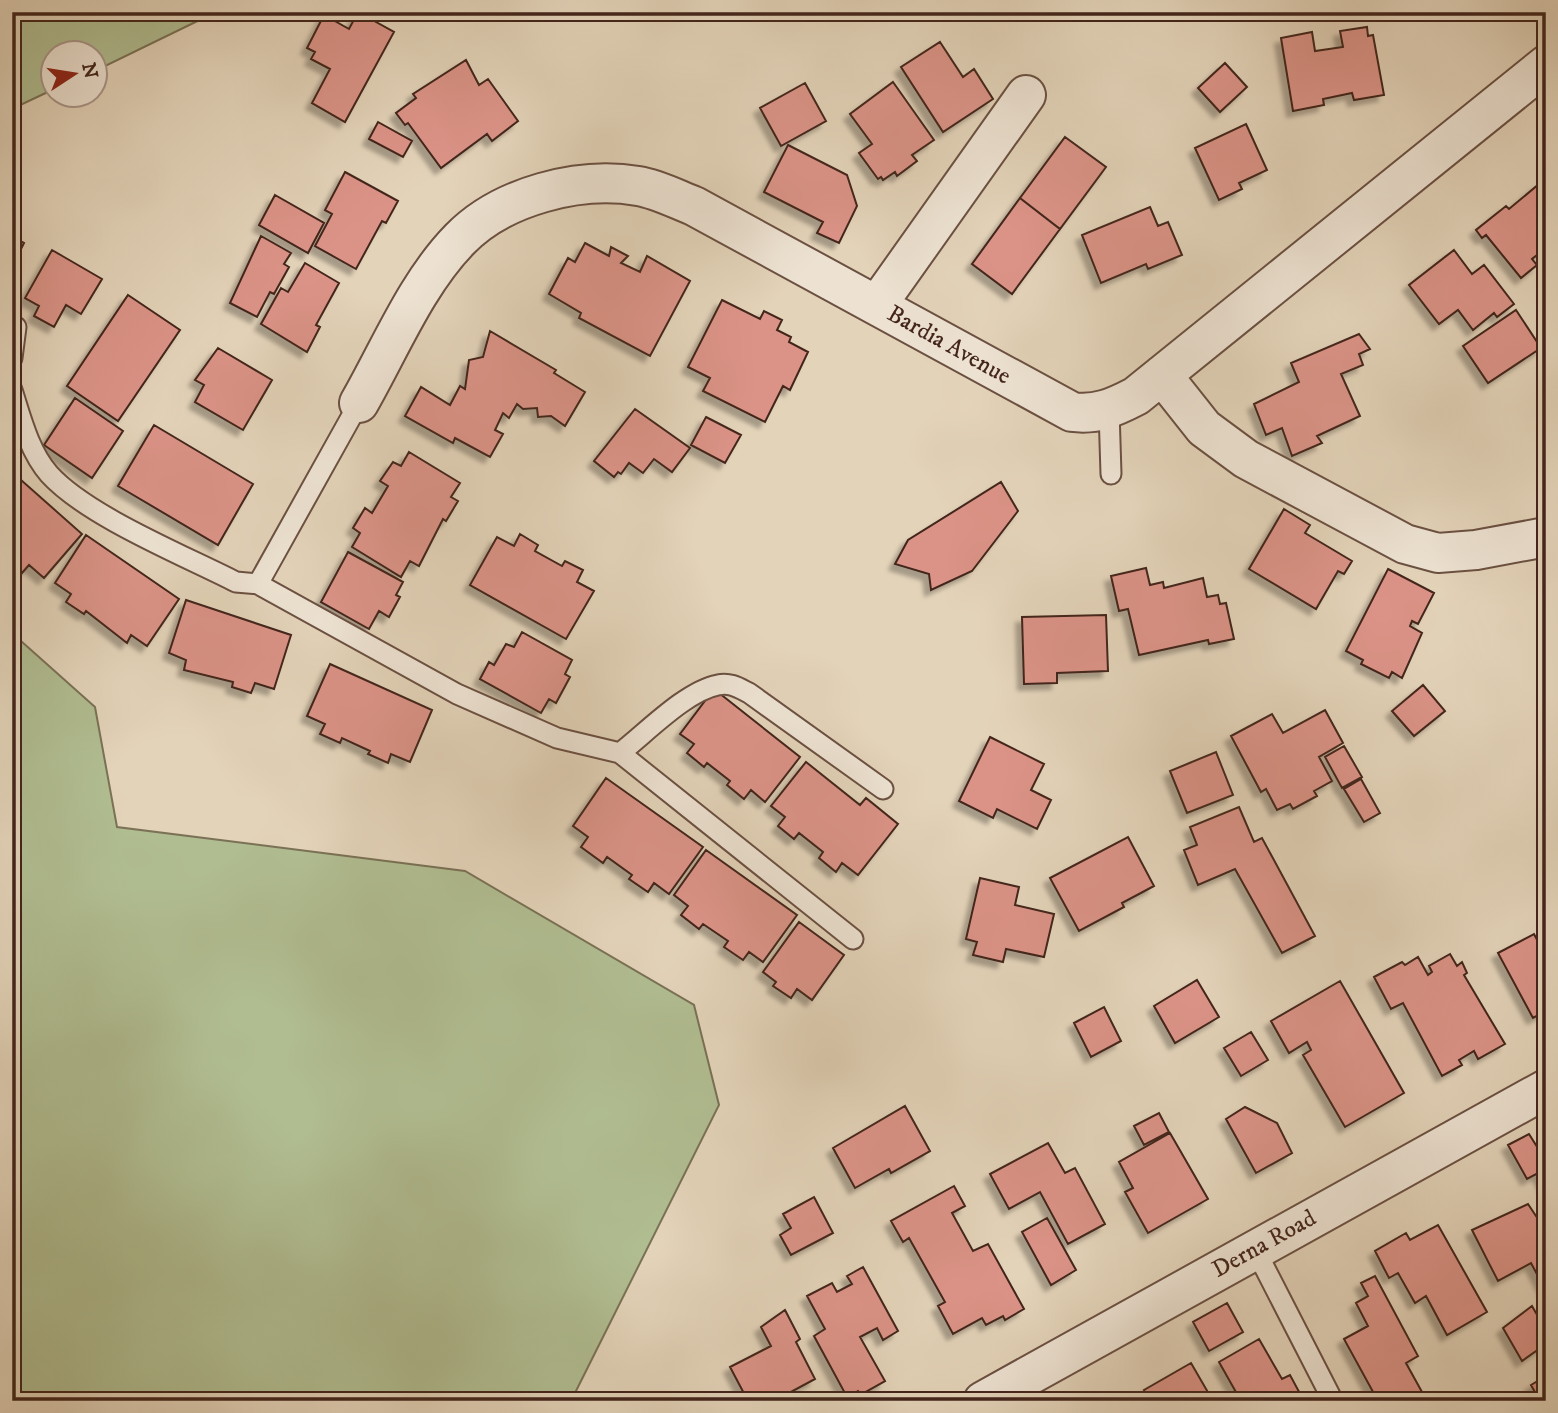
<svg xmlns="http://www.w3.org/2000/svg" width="1558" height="1413" font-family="'IM FELL DW Pica',serif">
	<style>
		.green { fill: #b0bd91; stroke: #7a7156; stroke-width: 2 }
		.building { fill: #db9387; stroke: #43251b; stroke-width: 2; filter: url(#shadow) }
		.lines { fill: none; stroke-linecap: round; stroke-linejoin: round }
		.service-casing { stroke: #6b5042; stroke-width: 23 }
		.minor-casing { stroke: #6b5042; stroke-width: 42 }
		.service { stroke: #ede2d2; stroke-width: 19 }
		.minor { stroke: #ede2d2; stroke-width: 38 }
		.labels { text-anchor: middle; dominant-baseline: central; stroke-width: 7; stroke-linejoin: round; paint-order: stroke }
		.street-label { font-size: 24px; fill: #43251b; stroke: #ede2d2 }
	</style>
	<defs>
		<filter id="shadow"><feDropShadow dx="-6" dy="6" stdDeviation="2" flood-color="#0004"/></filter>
	</defs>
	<rect width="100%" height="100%" fill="#e3d3b9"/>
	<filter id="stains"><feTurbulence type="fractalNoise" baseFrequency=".00286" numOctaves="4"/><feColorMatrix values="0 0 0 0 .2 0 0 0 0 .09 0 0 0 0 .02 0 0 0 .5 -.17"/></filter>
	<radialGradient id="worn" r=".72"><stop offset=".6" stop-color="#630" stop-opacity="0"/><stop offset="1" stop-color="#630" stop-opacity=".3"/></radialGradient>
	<path class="green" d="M 12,12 L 216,12 L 95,71 L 94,52 L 52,52 L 52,90 L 12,109 Z
		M 12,633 L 95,707 L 117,827 L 465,871 L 694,1005 L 719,1105 L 571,1401 L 12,1401 Z"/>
	<path class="building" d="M 358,12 L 394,32 L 345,122 L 312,103 L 330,69 L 311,59 L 315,52 L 307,48 L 324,15 L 349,29 Z
		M 1367,27 L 1368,36 L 1373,35 L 1384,95 L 1354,100 L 1352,93 L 1323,99 L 1324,105 L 1293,111 L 1281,38 L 1312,32 L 1315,51 L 1343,47 L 1340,31 Z
		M 940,42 L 963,77 L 974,69 L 993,99 L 943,132 L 901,67 Z
		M 466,60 L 479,85 L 488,79 L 518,121 L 492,141 L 487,134 L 441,168 L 408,123 L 405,125 L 396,113 L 416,98 L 413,94 Z
		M 1225,63 L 1247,87 L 1220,112 L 1198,88 Z
		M 893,82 L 934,140 L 912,155 L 917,161 L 897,176 L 895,172 L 883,180 L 881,177 L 878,179 L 859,153 L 872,144 L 850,114 Z
		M 805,83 L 826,121 L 781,146 L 760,108 Z
		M 378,122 L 412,141 L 403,157 L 369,139 Z
		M 1246,124 L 1267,170 L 1239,183 L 1242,189 L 1219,200 L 1195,148 Z
		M 1065,137 L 1106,167 L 1060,229 L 1020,198 Z
		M 788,145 L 847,175 L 857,206 L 839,243 L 817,233 L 823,222 L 764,192 Z
		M 345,172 L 398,201 L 386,223 L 382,221 L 356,269 L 315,246 L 332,214 L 325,210 Z
		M 1539,184 L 1546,192 L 1546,248 L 1532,259 L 1537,265 L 1521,278 L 1486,235 L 1482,238 L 1476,230 L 1506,206 L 1509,209 Z
		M 275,195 L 324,223 L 308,253 L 259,225 Z
		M 1020,198 L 1060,229 L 1012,294 L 972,264 Z
		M 1150,207 L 1158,226 L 1168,222 L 1182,255 L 1148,269 L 1146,264 L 1101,283 L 1082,235 Z
		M 261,236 L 291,253 L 284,264 L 289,267 L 274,294 L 270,292 L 257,317 L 230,303 Z
		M 12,237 L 24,243 L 12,267 Z
		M 585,243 L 609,256 L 611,247 L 628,256 L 621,263 L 640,272 L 647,256 L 690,281 L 650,356 L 579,318 L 581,313 L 549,294 L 568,258 L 575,262 Z
		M 52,250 L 102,279 L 81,314 L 66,305 L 54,327 L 34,316 L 39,306 L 25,298 Z
		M 1454,250 L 1472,274 L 1484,265 L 1514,304 L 1497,317 L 1494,313 L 1473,330 L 1458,310 L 1439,324 L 1409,285 Z
		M 305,263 L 339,283 L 316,325 L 320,327 L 307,352 L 261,324 L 281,288 L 288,292 Z
		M 128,295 L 180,330 L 118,421 L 67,386 Z
		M 722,300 L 760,319 L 764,311 L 782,320 L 777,330 L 791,337 L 789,342 L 808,352 L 790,390 L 783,386 L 765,422 L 703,391 L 710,378 L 688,367 Z
		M 1516,310 L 1541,348 L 1488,383 L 1463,346 Z
		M 490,331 L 556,370 L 554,373 L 585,392 L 565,426 L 551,416 L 538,417 L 537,408 L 523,409 L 517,404 L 509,418 L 503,413 L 495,430 L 503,434 L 490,457 L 455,438 L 453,443 L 405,416 L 421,387 L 450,405 L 460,386 L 465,389 L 469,360 L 483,357 Z
		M 1359,334 L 1370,349 L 1359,354 L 1363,365 L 1341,374 L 1360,416 L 1317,436 L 1322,443 L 1292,456 L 1282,428 L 1266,435 L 1254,404 L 1299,382 L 1291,363 Z
		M 218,348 L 272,380 L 243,430 L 195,402 L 204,385 L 195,380 Z
		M 75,398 L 123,431 L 92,478 L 44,445 Z
		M 635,409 L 690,448 L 672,472 L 654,459 L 643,473 L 629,463 L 621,474 L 618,472 L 614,477 L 594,461 Z
		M 706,417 L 741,435 L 725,463 L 691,445 Z
		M 154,425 L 253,484 L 218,545 L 118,486 Z
		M 409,452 L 460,483 L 451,497 L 458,501 L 446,521 L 443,519 L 419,566 L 410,561 L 401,577 L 352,547 L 360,533 L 353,528 L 365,508 L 372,513 L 388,486 L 380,481 L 393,462 L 401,466 Z
		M 12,472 L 82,534 L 44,578 L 29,565 L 22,573 L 12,564 Z
		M 1001,482 L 1018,511 L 972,571 L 931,590 L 929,574 L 895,564 L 908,540 Z
		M 1284,509 L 1310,525 L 1305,533 L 1352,561 L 1344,574 L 1338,571 L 1316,609 L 1249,569 Z
		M 520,534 L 538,545 L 535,551 L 562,566 L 565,561 L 583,570 L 577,582 L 594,591 L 566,639 L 470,585 L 497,537 L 514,546 Z
		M 86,535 L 179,599 L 147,646 L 131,635 L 127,643 L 86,611 L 84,614 L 66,602 L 71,594 L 55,583 Z
		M 348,552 L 403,582 L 396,595 L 400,597 L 389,617 L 379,611 L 369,629 L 321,602 Z
		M 1146,568 L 1150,585 L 1163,582 L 1164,588 L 1203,578 L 1207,597 L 1218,595 L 1220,604 L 1226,603 L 1234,639 L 1209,644 L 1208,640 L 1139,655 L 1128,609 L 1119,611 L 1111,576 Z
		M 1388,569 L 1434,593 L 1418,624 L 1412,621 L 1410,626 L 1422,633 L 1402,678 L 1392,672 L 1389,678 L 1361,664 L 1363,660 L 1346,651 Z
		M 186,600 L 291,635 L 274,689 L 255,683 L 251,693 L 232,687 L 233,682 L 184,670 L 186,660 L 169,653 Z
		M 1106,615 L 1108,671 L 1057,673 L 1057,683 L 1024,684 L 1022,617 Z
		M 522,632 L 572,660 L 565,674 L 570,677 L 556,703 L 549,699 L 541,713 L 480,679 L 489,662 L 494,665 L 506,644 L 514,647 Z
		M 330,664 L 432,710 L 410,762 L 391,754 L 388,763 L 368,754 L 370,751 L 342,738 L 340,743 L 320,734 L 325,724 L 307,716 Z
		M 1423,685 L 1445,711 L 1414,736 L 1392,711 Z
		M 714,689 L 800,757 L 765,802 L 751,790 L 744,799 L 727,785 L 730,781 L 707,763 L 704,767 L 687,753 L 694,744 L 680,734 Z
		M 1325,710 L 1343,743 L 1319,757 L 1332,781 L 1314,791 L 1317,796 L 1293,809 L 1290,804 L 1277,810 L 1266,789 L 1261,792 L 1231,736 L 1272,714 L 1283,733 Z
		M 990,737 L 1044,764 L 1031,790 L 1051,800 L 1037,829 L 997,809 L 993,818 L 959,801 Z
		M 1344,746 L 1362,777 L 1342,788 L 1325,757 Z
		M 1216,752 L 1233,795 L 1187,813 L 1170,771 Z
		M 806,762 L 860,805 L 866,798 L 898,824 L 858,875 L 842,863 L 836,872 L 819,858 L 823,852 L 799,833 L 794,839 L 778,826 L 785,817 L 771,806 Z
		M 606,778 L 703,847 L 669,894 L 654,883 L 648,892 L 629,879 L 632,875 L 607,857 L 603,863 L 581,847 L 588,837 L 573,826 Z
		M 1361,779 L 1380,813 L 1364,822 L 1344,789 Z
		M 1239,807 L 1254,842 L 1262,838 L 1315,936 L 1282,953 L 1235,869 L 1198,885 L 1184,850 L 1197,845 L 1190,827 Z
		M 1128,837 L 1154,886 L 1122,903 L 1124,907 L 1079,931 L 1050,878 Z
		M 706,850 L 797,915 L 763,962 L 749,952 L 743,960 L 724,947 L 728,941 L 703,924 L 699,929 L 681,915 L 688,906 L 674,895 Z
		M 980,878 L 1019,887 L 1015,905 L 1054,914 L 1044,957 L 1006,949 L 1003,962 L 973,955 L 977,942 L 966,939 Z
		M 799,922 L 844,955 L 812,1000 L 797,989 L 791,998 L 773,986 L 776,982 L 763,972 Z
		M 1534,934 L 1543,951 L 1546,949 L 1546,1011 L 1533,1018 L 1498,953 Z
		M 1450,954 L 1457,966 L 1462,962 L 1467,973 L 1464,975 L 1505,1044 L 1478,1059 L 1474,1051 L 1459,1060 L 1462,1065 L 1442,1076 L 1403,1003 L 1391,1009 L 1374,977 L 1402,962 L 1405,965 L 1418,957 L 1428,975 L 1432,972 L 1429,966 Z
		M 1197,980 L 1219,1017 L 1175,1043 L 1154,1006 Z
		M 1340,981 L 1404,1093 L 1345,1127 L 1303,1055 L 1311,1050 L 1307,1042 L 1289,1053 L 1271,1021 Z
		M 1104,1007 L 1121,1041 L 1091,1057 L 1074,1023 Z
		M 1251,1032 L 1268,1060 L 1241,1076 L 1224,1048 Z
		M 905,1106 L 930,1151 L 891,1173 L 889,1169 L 855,1188 L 833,1148 Z
		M 1245,1107 L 1277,1123 L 1292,1153 L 1256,1173 L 1226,1119 Z
		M 1159,1113 L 1169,1132 L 1144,1145 L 1134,1126 Z
		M 1170,1133 L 1208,1199 L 1148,1233 L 1125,1192 L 1133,1188 L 1119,1162 Z
		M 1529,1134 L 1546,1161 L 1546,1187 L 1538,1173 L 1527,1179 L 1508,1145 Z
		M 1048,1143 L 1065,1173 L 1075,1168 L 1105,1224 L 1068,1244 L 1040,1192 L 1009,1209 L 990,1174 Z
		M 954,1186 L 965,1206 L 952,1213 L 973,1251 L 988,1244 L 1024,1309 L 1005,1320 L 1003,1316 L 986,1325 L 982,1318 L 953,1334 L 938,1306 L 945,1302 L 909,1238 L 903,1242 L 891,1221 Z
		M 814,1197 L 833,1233 L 791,1255 L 780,1235 L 791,1228 L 783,1214 Z
		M 1528,1204 L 1546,1231 L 1546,1291 L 1531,1263 L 1498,1281 L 1472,1230 Z
		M 1047,1218 L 1076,1270 L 1051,1285 L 1022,1232 Z
		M 1438,1225 L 1487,1312 L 1447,1335 L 1426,1296 L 1415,1303 L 1398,1273 L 1389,1278 L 1375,1251 L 1406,1233 L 1410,1240 Z
		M 863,1267 L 898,1331 L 883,1340 L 877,1328 L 860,1337 L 885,1381 L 860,1395 L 858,1391 L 847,1397 L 814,1336 L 825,1329 L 807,1296 L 832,1283 L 837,1292 L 852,1284 L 847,1276 Z
		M 1375,1276 L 1418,1356 L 1406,1363 L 1427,1401 L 1378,1401 L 1344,1339 L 1368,1326 L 1356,1303 L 1368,1296 L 1361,1283 Z
		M 1227,1303 L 1243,1332 L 1209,1351 L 1193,1322 Z
		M 1532,1306 L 1536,1313 L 1546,1306 L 1546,1344 L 1522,1361 L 1503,1328 Z
		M 785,1310 L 800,1339 L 796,1342 L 815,1379 L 785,1395 L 788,1399 L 785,1401 L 748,1401 L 730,1367 L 771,1346 L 761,1327 Z
		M 1259,1339 L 1282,1379 L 1290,1375 L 1304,1401 L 1241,1401 L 1219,1362 Z
		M 1191,1363 L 1213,1401 L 1151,1401 L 1144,1390 Z
		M 1546,1376 L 1546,1401 L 1540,1401 L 1531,1385 Z"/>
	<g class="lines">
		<g class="service-casing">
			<path id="service" d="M 12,358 L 16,327
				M 12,390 C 21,418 29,451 49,474 C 87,516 183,555 236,582 L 258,584 L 457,694 L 557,738 L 620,753 L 853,939
				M 1109,410 L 1111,474
				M 258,584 L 359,403
				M 620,753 C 646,733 686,691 718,685 C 730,682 739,688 749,693 L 883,789
				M 1255,1249 L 1333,1401"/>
		</g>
		<g class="minor-casing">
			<path id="minor" d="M 877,305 L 1026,95
				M 1162,375 L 1204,428 L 1246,459 L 1405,544 L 1438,553 L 1476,550 L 1546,537
				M 359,403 C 390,349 416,284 460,239 C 502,196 579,176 638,186 C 657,189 676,199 694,206 L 1072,412 C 1097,415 1113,408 1136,396 L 1546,65
				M 983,1401 L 1546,1089"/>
		</g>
		<use href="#service" class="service"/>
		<use href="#minor" class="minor"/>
	</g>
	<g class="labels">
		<g class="street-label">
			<text transform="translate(949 345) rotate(29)">Bardia Avenue</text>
			<text transform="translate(1264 1244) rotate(-29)">Derna Road</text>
		</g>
	</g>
	<rect width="1558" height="1413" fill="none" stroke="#e3d3b9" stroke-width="42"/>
	<rect x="14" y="14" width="1530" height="1385" fill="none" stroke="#43251b" stroke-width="3.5"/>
	<rect x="21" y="21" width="1516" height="1371" fill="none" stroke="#43251b" stroke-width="2"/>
	<g transform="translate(74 74) rotate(78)"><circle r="33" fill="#ede2d2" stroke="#a99689" stroke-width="2"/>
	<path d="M0-5L12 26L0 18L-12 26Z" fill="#8f2418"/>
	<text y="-10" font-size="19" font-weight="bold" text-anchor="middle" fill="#43251b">N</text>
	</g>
	<rect width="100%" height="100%" filter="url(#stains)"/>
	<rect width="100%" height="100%" fill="url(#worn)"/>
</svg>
